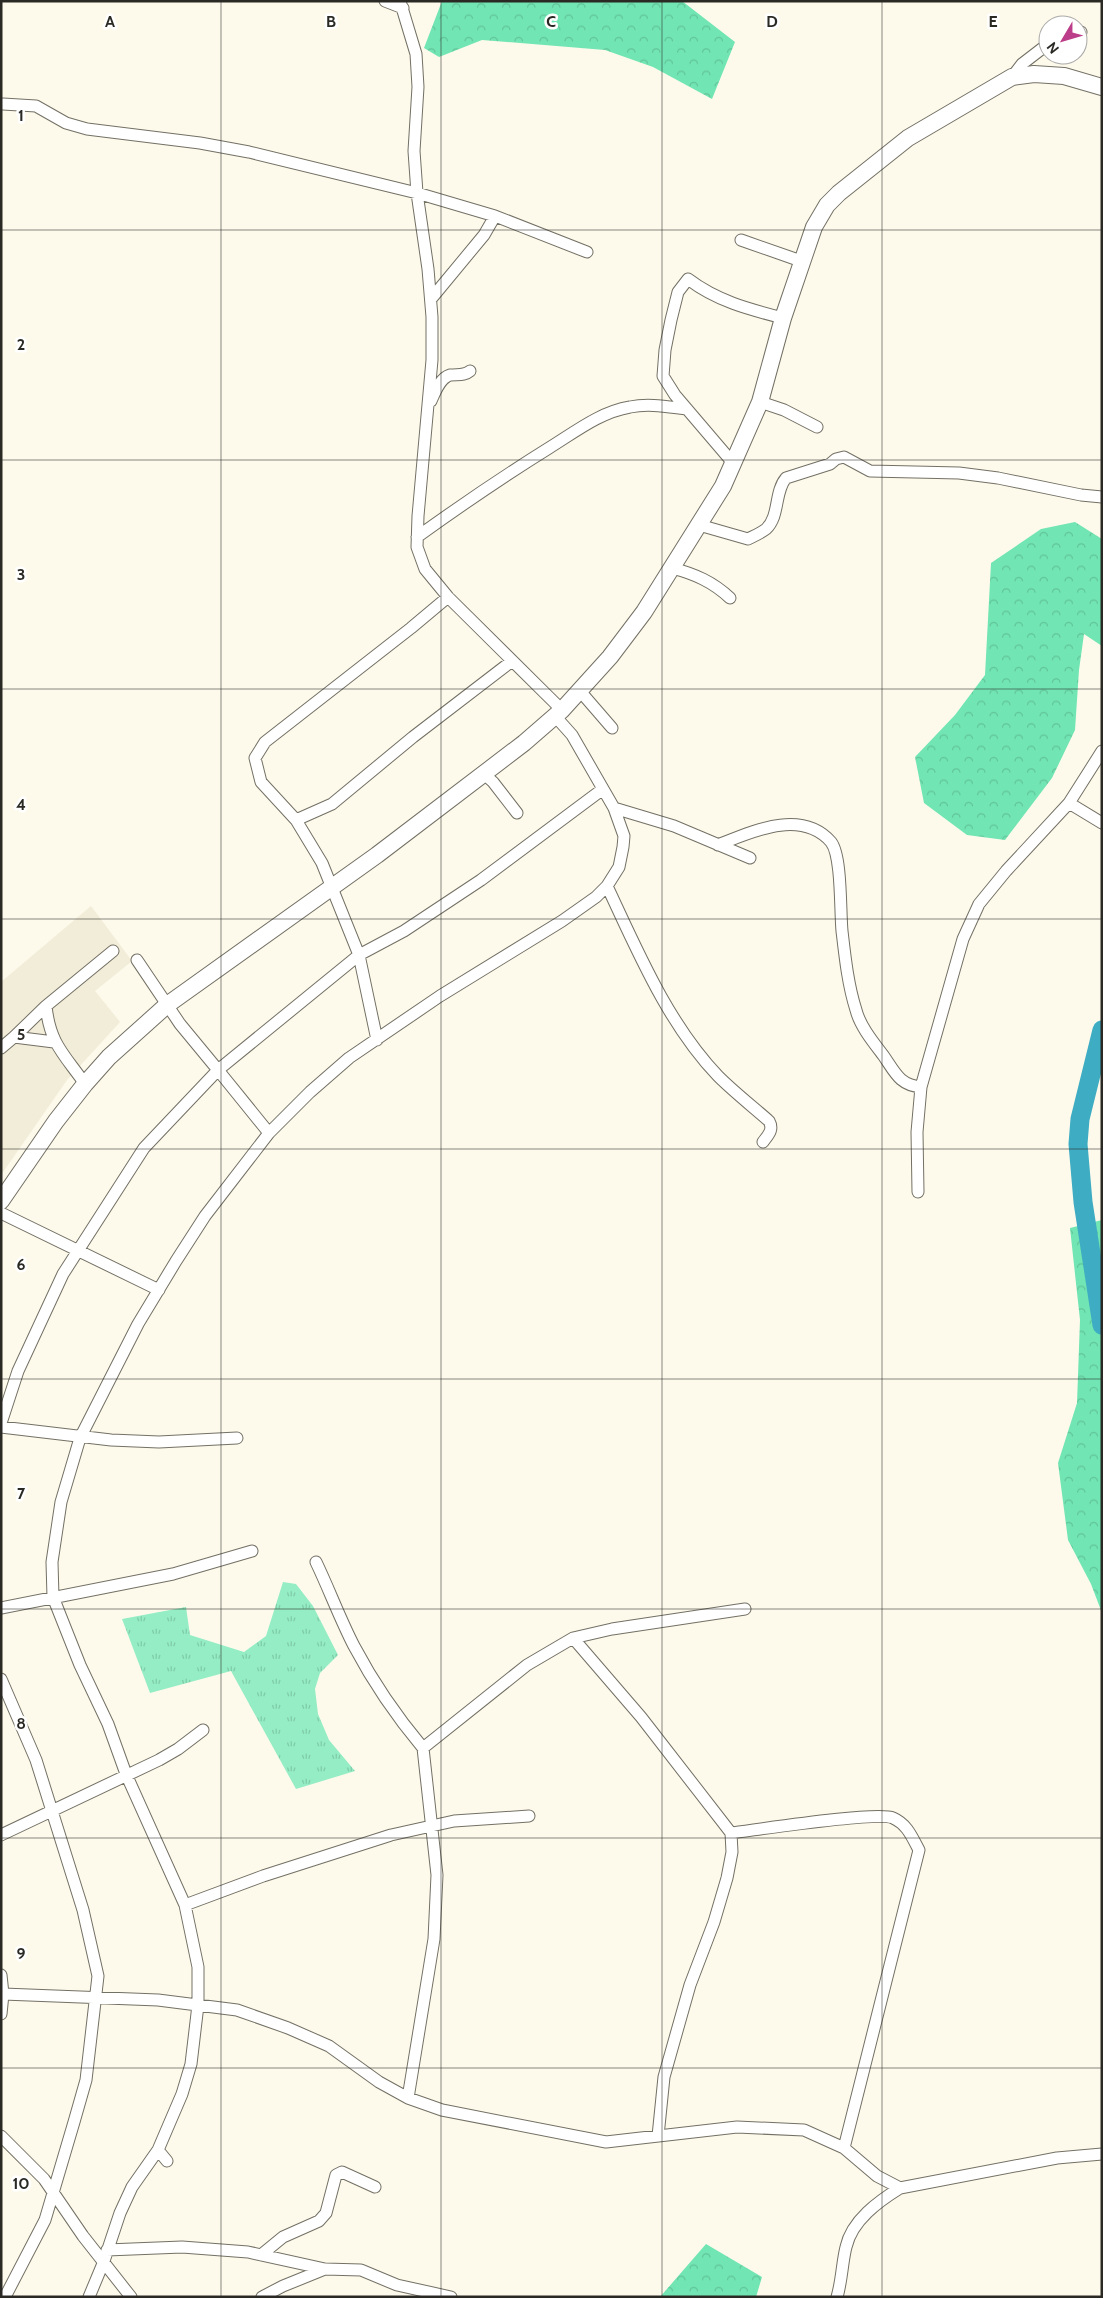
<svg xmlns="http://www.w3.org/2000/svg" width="1103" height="2298" font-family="Cabin,sans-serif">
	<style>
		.built { fill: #f2edd8 }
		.grass { fill: url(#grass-tufts) }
		.forest { fill: url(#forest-crowns) }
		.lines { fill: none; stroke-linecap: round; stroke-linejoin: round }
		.river { stroke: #3eacc3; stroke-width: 19 }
		.minor-casing { stroke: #737064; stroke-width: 13 }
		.secondary-casing { stroke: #737064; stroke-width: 18 }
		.minor { stroke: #fff; stroke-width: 11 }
		.secondary { stroke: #fff; stroke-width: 16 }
		.grid { fill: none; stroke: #2a2924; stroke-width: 1; stroke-opacity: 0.55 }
		.grid-label { font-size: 16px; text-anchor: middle; font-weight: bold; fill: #2a2924; stroke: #fff; stroke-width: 5; stroke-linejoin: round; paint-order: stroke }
	</style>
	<defs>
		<pattern id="grass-tufts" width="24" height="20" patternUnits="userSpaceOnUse" patternTransform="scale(1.25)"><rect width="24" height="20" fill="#94edc4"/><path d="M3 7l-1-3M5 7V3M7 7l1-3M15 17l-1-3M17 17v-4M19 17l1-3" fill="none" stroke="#80cba8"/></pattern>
		<pattern id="forest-crowns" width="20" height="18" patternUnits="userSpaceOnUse" patternTransform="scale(1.25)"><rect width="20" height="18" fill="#71e5b3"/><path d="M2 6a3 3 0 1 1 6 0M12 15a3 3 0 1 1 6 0" fill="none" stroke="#62c49a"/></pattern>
	</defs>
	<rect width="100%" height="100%" fill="#fdfaec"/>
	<path class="built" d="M 91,906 L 132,961 L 95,991 L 120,1022 L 67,1080 L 1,1175 L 1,982 Z"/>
	<path class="grass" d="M 283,1582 L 296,1584 L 313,1606 L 338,1655 L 320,1673 L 315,1689 L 318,1714 L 329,1740 L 355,1771 L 296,1789 L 231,1671 L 150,1693 L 122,1619 L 186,1607 L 190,1635 L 244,1652 L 266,1636 Z"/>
	<path class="forest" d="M 442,1 L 682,1 L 735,42 L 712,99 L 653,67 L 605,50 L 482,40 L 439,57 L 424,48 Z
		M 1075,522 L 1102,539 L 1102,646 L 1084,634 L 1079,670 L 1075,730 L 1052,778 L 1005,840 L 967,835 L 924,803 L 915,757 L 955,715 L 985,675 L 991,563 L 1041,529 Z
		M 1102,1220 L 1102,1613 L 1091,1584 L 1068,1540 L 1058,1463 L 1077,1403 L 1080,1320 L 1070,1228 Z
		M 706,2244 L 762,2277 L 756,2297 L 660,2297 Z"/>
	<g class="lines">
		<path class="river" d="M 1102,1030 L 1080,1119 L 1078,1144 L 1083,1202 L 1102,1325"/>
		<g class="minor-casing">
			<path id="minor" d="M 385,1 L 403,8
				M 400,1 L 416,54 L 418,87 L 414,151 L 417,193 L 428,269 L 432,317 L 432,360 L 418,516 L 417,547 L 425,569 L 448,597 L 562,710
				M 1078,33 L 1081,32
				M 1012,77 L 1022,64 L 1048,44
				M 3,104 L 36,106 L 66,123 L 87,129 L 200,143 L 249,152 L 417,193 L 495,216 L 587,252
				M 741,240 L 801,261
				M 431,299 L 484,235 L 495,216
				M 431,401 C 435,392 440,378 450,375 C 458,374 464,376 470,371
				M 760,402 L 784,410 L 817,427
				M 733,463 L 675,395 L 663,376 L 665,350 L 671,320 L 678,292 L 688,279 C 717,301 748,309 783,318
				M 699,525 L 748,539 C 754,536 761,533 766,529 C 780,516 774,492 786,478 L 830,464 L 836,459 L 844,457 L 870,471 L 959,473 L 998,478 L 1081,495 L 1102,497
				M 417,537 C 460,506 504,476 549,448 C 575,432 600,412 630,407 C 649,403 669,407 687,409
				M 672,568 C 695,574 713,582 730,598
				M 580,691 L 612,728
				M 555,716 L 572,735 L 614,808 L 674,826 L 750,858
				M 484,774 L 493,782 L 517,813
				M 1069,803 L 1102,823
				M 296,820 L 332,804 L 413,737 L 512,661
				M 718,845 C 751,832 801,808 831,842 C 842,856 840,911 842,931 C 845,957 848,985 856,1010 C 860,1026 873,1042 883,1055 C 895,1072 899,1085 921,1087
				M 607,886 C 637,950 668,1024 718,1076 C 734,1092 752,1106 769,1121 C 774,1130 768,1135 763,1142
				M 14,1037 L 46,1006
				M 377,1040 L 359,955 L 322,863 L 296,820 L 261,782 L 255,758 L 265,742 L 411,628 L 448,597
				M 1,1048 L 14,1037 L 54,1042
				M 85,1084 C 64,1054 50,1044 46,1006 L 113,951
				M 269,1133 L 218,1070 L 359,955 L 404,931 L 481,880 L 603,789
				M 918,1192 L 917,1132 L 921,1087 L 963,939 L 979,904 L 1006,871 L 1069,803 L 1102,751
				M 1,1213 L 159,1290
				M 1,1423 L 18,1371 L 63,1274 L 144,1148 L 218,1070 L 180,1024 L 137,960
				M 1,1427 L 111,1440 L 159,1442 L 237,1438
				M 316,1562 C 329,1589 340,1619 354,1646 C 373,1682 397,1717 423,1748
				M 1,1608 L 173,1574 L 252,1551
				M 573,1638 L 641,1717 L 731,1833 L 732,1852 L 727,1878 L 714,1922 L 690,1985 L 664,2077 L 658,2136
				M 1,1679 L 36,1760 L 83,1910 L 98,1976 L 86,2080 L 74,2122 L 45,2220 L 5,2297
				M 731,1833 C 756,1830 877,1811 893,1818 C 907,1824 912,1837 919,1850 L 844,2148
				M 1,1835 L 159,1760 L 178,1749 L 203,1730
				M 185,1905 L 263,1876 L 391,1835 L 454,1821 L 529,1816
				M 1,1975 L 3,1994 L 1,2014
				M 3,1994 L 158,2000 L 237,2010 L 288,2028 L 329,2046 L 379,2082 L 408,2098 L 442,2110 L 606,2142 L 737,2127 L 804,2130 L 844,2148 L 877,2176 L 900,2188
				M 408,2098 L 434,1939 L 437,1875 L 423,1748 L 527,1665 L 573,1638 L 612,1629 L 745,1609
				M 1,2136 L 44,2179 L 83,2236 L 131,2297
				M 158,2150 L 167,2161
				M 107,2250 L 182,2247 L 248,2252 L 325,2269 L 361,2270 L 397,2285 L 451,2297
				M 261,2255 L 283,2237 L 319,2221 L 326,2213 L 336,2175 L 342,2172 L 375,2187
				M 89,2297 L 104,2261 L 120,2213 L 132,2187 L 158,2150 L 182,2094 L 191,2064 L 198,2005 L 198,1967 L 185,1905 L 126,1774 L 108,1724 L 80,1665 L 53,1597 L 52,1562 L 61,1502 L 80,1438 L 138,1324 L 176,1261 L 205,1216 L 269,1133 L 310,1092 L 349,1058 L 440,996 L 562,921 L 596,897 L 607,886 L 619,867 L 623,847 L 624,836 L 614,808
				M 262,2297 L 283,2286 L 325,2269
				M 837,2297 C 842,2280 842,2263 846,2247 C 852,2220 879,2201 900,2188 L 1057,2158 L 1102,2154"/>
		</g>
		<g class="secondary-casing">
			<path id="secondary" d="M 1,1201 L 56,1121 L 85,1084 L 109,1057 L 167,1005 L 377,855 L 524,743 L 562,710 L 610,657 L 644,612 L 723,486 L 760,402 L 783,318 L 814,227 L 827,205 L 839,193 L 908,138 L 1012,77 L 1034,74 L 1064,76 L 1102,87"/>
		</g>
		<use href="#minor" class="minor"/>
		<use href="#secondary" class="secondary"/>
	</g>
	<path class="grid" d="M 221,1 L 221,2297M 441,1 L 441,2297M 662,1 L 662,2297M 882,1 L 882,2297M 1,230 L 1102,230M 1,460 L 1102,460M 1,689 L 1102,689M 1,919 L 1102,919M 1,1149 L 1102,1149M 1,1379 L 1102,1379M 1,1609 L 1102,1609M 1,1838 L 1102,1838M 1,2068 L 1102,2068"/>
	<g class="grid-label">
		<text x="110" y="27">A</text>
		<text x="331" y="27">B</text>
		<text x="551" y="27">C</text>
		<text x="772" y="27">D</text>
		<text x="993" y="27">E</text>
		<text x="21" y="121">1</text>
		<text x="21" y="350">2</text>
		<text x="21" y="580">3</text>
		<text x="21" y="810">4</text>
		<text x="21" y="1040">5</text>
		<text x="21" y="1270">6</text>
		<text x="21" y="1499">7</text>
		<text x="21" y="1729">8</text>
		<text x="21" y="1959">9</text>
		<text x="21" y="2189">10</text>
	</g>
	<rect width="1103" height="2298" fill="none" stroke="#2a2924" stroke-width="5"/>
	<g transform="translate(1063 40) rotate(232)"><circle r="24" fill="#ffffff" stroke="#aaa9a7"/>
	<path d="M0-4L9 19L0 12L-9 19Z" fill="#bc3d89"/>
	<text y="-8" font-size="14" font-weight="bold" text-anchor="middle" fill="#2a2924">N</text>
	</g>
</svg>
